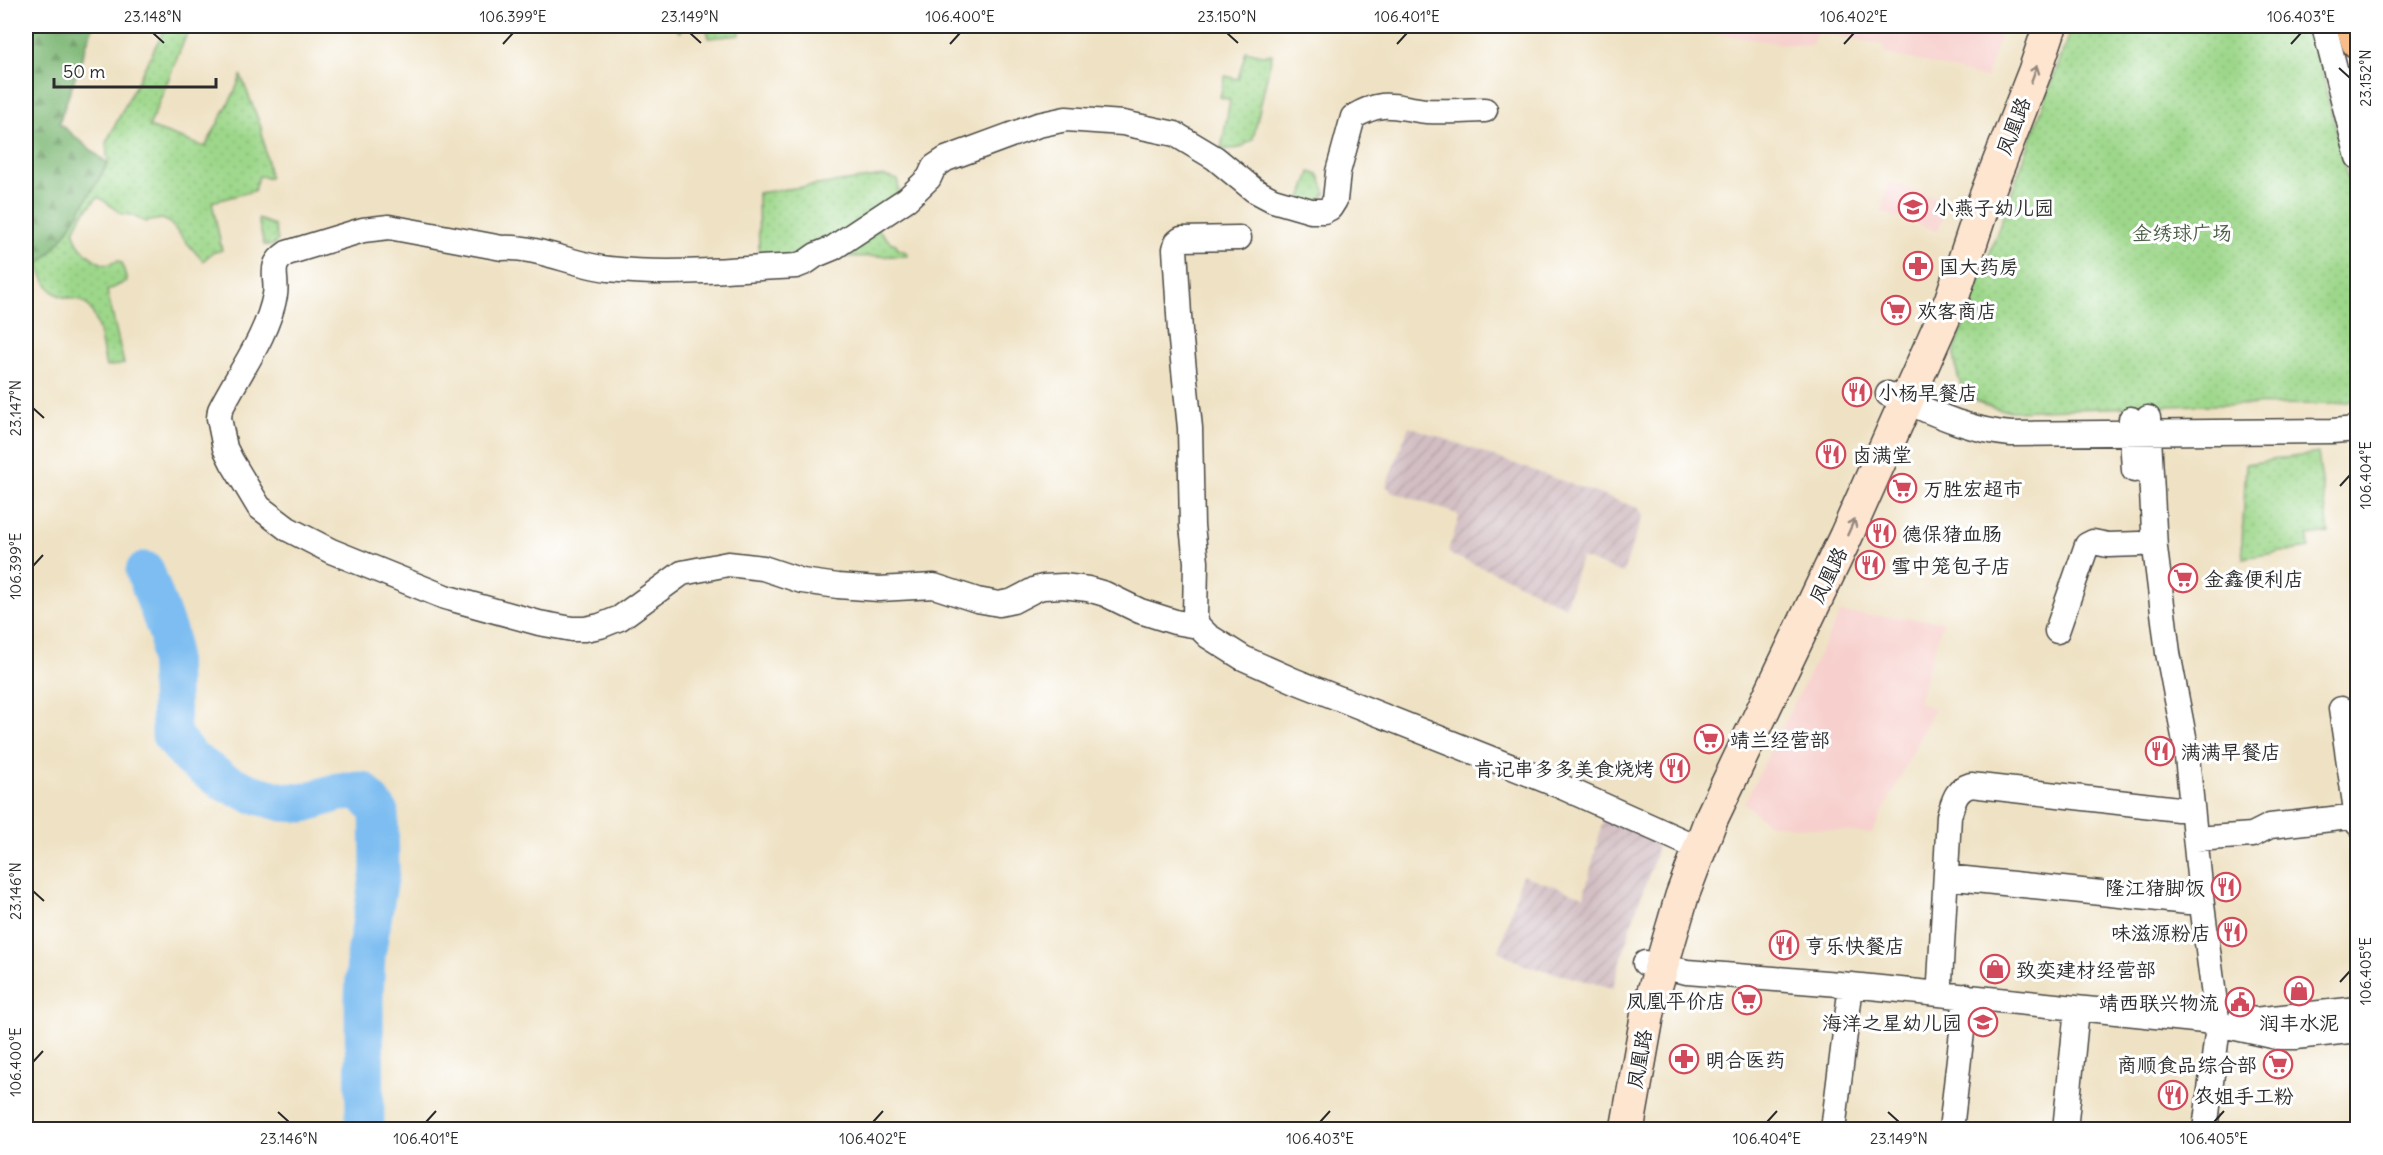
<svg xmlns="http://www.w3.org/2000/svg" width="2383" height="1155" font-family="Delius,'LXGW WenKai TC',sans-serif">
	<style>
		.built { fill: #f7d0cd }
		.industrial { fill: url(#industrial-furrows) }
		.green { fill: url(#green-dots); stroke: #64815a; stroke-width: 1.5 }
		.forest { fill: url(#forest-firs); stroke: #547250; stroke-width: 1.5 }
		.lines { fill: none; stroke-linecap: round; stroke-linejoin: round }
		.river { stroke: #7dbdf1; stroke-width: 39 }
		.street-casing { stroke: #484642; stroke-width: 27 }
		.secondary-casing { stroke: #484642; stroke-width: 36 }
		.primary-casing { stroke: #484642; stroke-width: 36 }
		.street { stroke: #fff; stroke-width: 24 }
		.secondary { stroke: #fde5d0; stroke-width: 33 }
		.primary { stroke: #f9bd89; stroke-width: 33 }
		.oneway { stroke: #94887e }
		.ticks { fill: none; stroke: #2b2b2b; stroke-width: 2 }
		.labels { text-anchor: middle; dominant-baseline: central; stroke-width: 6; stroke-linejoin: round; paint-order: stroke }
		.street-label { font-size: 20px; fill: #2b2b2b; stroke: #fff }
		.poi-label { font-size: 20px; fill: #2b2b2b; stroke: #fff; text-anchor: start }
		.park-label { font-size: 20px; fill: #4d5f48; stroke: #fff }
		.neatline { fill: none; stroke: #2b2b2b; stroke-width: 2 }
		.ticks-label { font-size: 15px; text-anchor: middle; fill: #2b2b2b }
	</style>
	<defs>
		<pattern id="industrial-furrows" width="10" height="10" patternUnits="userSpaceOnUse" patternTransform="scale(1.5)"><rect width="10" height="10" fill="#d2bec3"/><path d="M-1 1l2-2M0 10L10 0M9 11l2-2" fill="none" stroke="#b4a3a8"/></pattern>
		<pattern id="green-dots" width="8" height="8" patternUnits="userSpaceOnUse" patternTransform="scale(1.5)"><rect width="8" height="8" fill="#9dd78a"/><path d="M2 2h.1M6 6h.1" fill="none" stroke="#87b977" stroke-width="1.8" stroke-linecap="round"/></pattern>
		<pattern id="forest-firs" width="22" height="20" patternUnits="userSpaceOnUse" patternTransform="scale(1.5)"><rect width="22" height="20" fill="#7eb876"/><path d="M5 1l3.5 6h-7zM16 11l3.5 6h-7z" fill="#679661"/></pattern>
	</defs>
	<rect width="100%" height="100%" fill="#fff"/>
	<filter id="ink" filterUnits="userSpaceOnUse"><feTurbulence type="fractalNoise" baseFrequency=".0167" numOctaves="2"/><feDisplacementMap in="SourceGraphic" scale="12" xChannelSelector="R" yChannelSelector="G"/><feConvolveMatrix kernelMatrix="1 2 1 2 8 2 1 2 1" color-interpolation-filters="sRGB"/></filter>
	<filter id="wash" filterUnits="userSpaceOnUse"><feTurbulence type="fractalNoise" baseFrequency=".008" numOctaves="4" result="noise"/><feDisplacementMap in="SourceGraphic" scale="24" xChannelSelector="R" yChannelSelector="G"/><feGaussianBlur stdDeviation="1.35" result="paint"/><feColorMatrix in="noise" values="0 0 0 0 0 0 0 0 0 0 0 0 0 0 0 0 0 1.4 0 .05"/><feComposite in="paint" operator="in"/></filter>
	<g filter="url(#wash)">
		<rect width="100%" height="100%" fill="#efe2c4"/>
		<path class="built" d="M 1673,26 L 2003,26 L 1986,78 L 1920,61 L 1885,54 L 1884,45 L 1817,32 L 1811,46 L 1781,44 Z
			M 1888,182 L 1947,202 L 1938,231 L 1881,212 Z
			M 1840,613 L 1943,621 L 1918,702 L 1934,709 L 1872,834 L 1769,824 L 1744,803 Z"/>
		<path class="industrial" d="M 1409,426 L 1638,508 L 1643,514 L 1623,573 L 1581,558 L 1565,607 L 1508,578 L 1451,555 L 1448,551 L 1459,518 L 1457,514 L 1393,492 L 1386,486 Z
			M 1604,816 L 1654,839 L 1657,845 L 1656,854 L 1633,919 L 1613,988 L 1524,965 L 1499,951 L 1522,875 L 1584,896 Z"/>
		<path class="green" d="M 166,26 L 179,26 L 188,31 L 149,127 L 205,147 L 234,93 L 241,76 L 261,127 L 270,178 L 259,176 L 254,191 L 212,202 L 222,250 L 212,253 L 203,261 L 169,222 L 162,219 L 145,222 L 131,215 L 122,214 L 100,198 L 97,198 L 82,215 L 74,231 C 75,246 93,261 106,265 L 118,261 L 122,263 L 127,281 L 107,291 L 124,364 L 106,367 C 102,350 99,315 86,304 C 81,299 75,299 69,298 C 50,296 45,282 38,266 L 70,227 L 108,164 L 106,143 Z
			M 676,26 L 755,26 L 755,27 L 740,30 L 740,35 L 709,38 L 707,29 L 683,28 L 679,32 Z
			M 2072,26 L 2311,26 L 2357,218 L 2357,398 L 2348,402 L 2331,404 L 2198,405 L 2011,411 C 1971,406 1954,391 1955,349 Z
			M 1246,51 L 1262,55 L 1272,54 L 1253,139 L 1240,148 L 1221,150 L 1230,100 L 1220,97 L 1225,76 L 1238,79 Z
			M 1310,172 L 1319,175 L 1326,193 L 1318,202 L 1300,202 Z
			M 884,176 L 898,180 L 899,194 L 805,258 L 759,256 L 758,193 Z
			M 258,219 L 274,225 L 278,240 L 272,246 L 264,245 Z
			M 876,227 L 890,242 L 896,244 L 898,249 L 906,252 L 908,256 L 833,257 Z
			M 2318,453 L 2329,533 L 2308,536 L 2309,548 L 2243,558 L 2242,544 L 2246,464 Z"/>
		<path class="forest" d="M 26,26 L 93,26 L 59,123 L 108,164 C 84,199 63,252 26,273 Z"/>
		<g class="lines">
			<path class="river" d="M 145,571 L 169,637 L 171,735 L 190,758 L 223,781 L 250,793 L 283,802 L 303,803 L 339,792 L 362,791 L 379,812 L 380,872 L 366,955 L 364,999 L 365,1130"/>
		</g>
	</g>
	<g filter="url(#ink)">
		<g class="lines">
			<g class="street-casing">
				<path id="street" d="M 2324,26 L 2358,157
					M 1239,238 L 1181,239 L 1177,242 L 1175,249 L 1180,331 L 1190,428 L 1192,526 L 1196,562 L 1195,617 L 1198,626 L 1208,636 L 1243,658 L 1295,681 L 1560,786 L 1687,843
					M 1888,394 C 1930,411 1965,430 2011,434 L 2332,431 L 2358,429
					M 2148,418 L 2155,548 L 2168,653 L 2186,747 L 2202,905 L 2218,1026 L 2205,1130
					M 2131,419 L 2134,470
					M 1198,626 L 1175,622 L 1140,611 L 1105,594 L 1088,589 L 1063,586 L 1043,587 L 1036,589 L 1013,601 L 999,604 L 977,600 L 934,586 L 879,589 L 838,586 L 802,581 L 763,568 L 728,564 L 682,573 L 620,618 L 600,626 L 585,629 L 572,629 L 539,623 L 445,597 L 331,551 L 288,529 L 259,507 L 232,462 L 225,448 L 219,418 L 220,410 C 239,372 267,337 275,295 C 278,276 267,266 287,253 L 363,230 L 389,227 L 502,248 C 539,246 572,265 609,269 C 672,276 734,269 796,266 L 806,262 L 816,255 L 833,248 L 907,199 L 929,178 L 934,167 L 946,159 L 1038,125 L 1066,119 L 1123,123 L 1175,134 L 1215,158 L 1254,190 L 1273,200 L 1311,211 L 1324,211 L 1330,208 L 1335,200 L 1338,172 L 1353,117 C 1385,98 1395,108 1427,111 C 1446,112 1465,111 1485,110
					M 2057,631 L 2087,545 L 2093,542 L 2108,545 L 2140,544
					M 2341,709 L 2358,824
					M 2196,839 L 2252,835 L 2270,826 L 2358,816
					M 1946,877 L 2188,902
					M 1645,963 L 1687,972 L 1851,985 L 2204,1021 L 2277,1037 L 2296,1037 L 2358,1030
					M 1940,982 L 1949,816 C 1954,801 1955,790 1971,785 L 2178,809
					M 2241,1017 L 2254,1020 L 2358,1009
					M 1833,1130 L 1851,985
					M 1951,1130 L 1966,996
					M 2065,1130 L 2077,1009"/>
			</g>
			<g class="secondary-casing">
				<path id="secondary" d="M 1627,1130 L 1648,1012 L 1682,896 L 1711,819 L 1846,536 L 1951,301 L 1985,199 L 2035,71 L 2050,26"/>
			</g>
			<g class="primary-casing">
				<path id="primary" d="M 2353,26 L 2358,42"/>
			</g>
			<use href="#street" class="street"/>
			<use href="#secondary" class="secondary"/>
			<use href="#primary" class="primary"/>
		</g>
		<defs><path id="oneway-shaft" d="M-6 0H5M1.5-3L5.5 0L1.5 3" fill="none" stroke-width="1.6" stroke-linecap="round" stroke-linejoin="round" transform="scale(1.5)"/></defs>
		<g class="oneway">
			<use href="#oneway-shaft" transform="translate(2034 74) rotate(-70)"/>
			<use href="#oneway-shaft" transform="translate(1851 527) rotate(-66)"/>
		</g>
	</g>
	<path class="ticks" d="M 153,33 L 164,43M 690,33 L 701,43M 1227,33 L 1238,43M 503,44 L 513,33M 950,44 L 960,33M 1397,44 L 1407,33M 1844,44 L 1854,33M 2291,44 L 2301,33M 2339,68 L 2350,78M 33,408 L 44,418M 2340,486 L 2350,475M 33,566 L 43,555M 33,891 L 44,901M 2340,982 L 2350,971M 33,1062 L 43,1051M 278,1112 L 289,1122M 1888,1112 L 1899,1122M 426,1122 L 436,1111M 873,1122 L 883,1111M 1320,1122 L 1330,1111M 1767,1122 L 1777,1111M 2214,1122 L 2224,1111"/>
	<defs>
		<g id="school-ring" transform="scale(1.5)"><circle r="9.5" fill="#fff" stroke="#d1495b" stroke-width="1.5"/><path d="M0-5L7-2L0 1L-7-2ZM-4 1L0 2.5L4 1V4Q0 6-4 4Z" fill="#d1495b"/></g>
		<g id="pharmacy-ring" transform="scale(1.5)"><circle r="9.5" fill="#fff" stroke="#d1495b" stroke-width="1.5"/><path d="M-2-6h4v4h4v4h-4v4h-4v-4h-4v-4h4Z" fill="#d1495b"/></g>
		<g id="supermarket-ring" transform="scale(1.5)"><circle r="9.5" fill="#fff" stroke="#d1495b" stroke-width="1.5"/><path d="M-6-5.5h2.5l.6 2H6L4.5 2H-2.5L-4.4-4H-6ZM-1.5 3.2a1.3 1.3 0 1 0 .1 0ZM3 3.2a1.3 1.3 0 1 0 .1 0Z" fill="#d1495b"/></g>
		<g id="restaurant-ring" transform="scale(1.5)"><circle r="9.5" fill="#fff" stroke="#d1495b" stroke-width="1.5"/><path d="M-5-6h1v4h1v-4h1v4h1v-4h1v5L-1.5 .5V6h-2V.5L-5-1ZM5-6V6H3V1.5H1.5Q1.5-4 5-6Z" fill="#d1495b"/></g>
		<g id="shop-ring" transform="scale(1.5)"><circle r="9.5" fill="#fff" stroke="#d1495b" stroke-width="1.5"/><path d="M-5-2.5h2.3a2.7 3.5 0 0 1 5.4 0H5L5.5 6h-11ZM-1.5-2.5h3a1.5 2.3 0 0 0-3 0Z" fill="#d1495b"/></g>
		<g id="civic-ring" transform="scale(1.5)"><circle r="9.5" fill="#fff" stroke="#d1495b" stroke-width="1.5"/><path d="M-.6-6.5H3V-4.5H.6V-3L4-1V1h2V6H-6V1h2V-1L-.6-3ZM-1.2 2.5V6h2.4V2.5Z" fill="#d1495b"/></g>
	</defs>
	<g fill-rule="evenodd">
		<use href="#school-ring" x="1913" y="207"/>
		<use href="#pharmacy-ring" x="1918" y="266"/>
		<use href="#supermarket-ring" x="1896" y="310"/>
		<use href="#restaurant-ring" x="1857" y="392"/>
		<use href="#restaurant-ring" x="1831" y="454"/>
		<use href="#supermarket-ring" x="1902" y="488"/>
		<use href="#restaurant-ring" x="1881" y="533"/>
		<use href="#restaurant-ring" x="1870" y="565"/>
		<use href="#supermarket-ring" x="2183" y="578"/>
		<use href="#supermarket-ring" x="1709" y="739"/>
		<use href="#restaurant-ring" x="2160" y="751"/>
		<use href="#restaurant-ring" x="1675" y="768"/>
		<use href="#restaurant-ring" x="2226" y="887"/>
		<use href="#restaurant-ring" x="2232" y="932"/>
		<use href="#restaurant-ring" x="1784" y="945"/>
		<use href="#shop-ring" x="1995" y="969"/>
		<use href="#shop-ring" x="2299" y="991"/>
		<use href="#supermarket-ring" x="1747" y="1000"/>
		<use href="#civic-ring" x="2240" y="1002"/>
		<use href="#school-ring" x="1983" y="1022"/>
		<use href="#pharmacy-ring" x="1684" y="1059"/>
		<use href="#supermarket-ring" x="2278" y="1064"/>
		<use href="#restaurant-ring" x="2173" y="1095"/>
	</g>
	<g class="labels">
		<g class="street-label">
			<text transform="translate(2013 126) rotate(-69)">凤凰路</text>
			<text transform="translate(1828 575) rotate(-64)">凤凰路</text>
			<text transform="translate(1639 1059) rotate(-80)">凤凰路</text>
		</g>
		<g class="poi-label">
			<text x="1934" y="207">小燕子幼儿园</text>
			<text x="1939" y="266">国大药房</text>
			<text x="1917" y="310">欢客商店</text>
			<text x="1878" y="392">小杨早餐店</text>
			<text x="1852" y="454">卤满堂</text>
			<text x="1923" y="488">万胜宏超市</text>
			<text x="1902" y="533">德保猪血肠</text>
			<text x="1891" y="565">雪中笼包子店</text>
			<text x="2204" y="578">金鑫便利店</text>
			<text x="1730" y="739">靖兰经营部</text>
			<text x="2181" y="751">满满早餐店</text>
			<text x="1654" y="768" text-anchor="end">肯记串多多美食烧烤</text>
			<text x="2205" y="887" text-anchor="end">隆江猪脚饭</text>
			<text x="2211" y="932" text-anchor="end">味滋源粉店</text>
			<text x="1805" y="945">亨乐快餐店</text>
			<text x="2016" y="969">致奕建材经营部</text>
			<text x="1726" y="1000" text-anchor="end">凤凰平价店</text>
			<text x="2219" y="1002" text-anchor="end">靖西联兴物流</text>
			<text x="1962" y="1022" text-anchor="end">海洋之星幼儿园</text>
			<text x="2299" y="1022" text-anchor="middle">润丰水泥</text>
			<text x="1705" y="1059">明合医药</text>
			<text x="2257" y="1064" text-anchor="end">商顺食品综合部</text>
			<text x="2194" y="1095">农姐手工粉</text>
		</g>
		<g class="park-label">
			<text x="2182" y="232">金绣球广场</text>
		</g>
	</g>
	<rect width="2383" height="1155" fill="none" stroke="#fff" stroke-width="66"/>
	<path d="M54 78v9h162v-9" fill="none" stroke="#2b2b2b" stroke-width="3"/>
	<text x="63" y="78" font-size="18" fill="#2b2b2b" stroke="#ffffff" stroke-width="4.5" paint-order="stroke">50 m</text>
	<rect x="33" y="33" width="2317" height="1089" class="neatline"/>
	<g class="ticks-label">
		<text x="153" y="22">23.148°N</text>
		<text x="513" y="22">106.399°E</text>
		<text x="690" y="22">23.149°N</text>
		<text x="960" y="22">106.400°E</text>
		<text x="1227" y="22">23.150°N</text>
		<text x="1407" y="22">106.401°E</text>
		<text x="1854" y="22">106.402°E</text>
		<text x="2301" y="22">106.403°E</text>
		<text transform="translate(2366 78) rotate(-90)" y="5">23.152°N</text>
		<text transform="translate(16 408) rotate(-90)" y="5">23.147°N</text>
		<text transform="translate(2366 475) rotate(-90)" y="5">106.404°E</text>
		<text transform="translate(16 566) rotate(-90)" y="5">106.399°E</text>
		<text transform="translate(16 891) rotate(-90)" y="5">23.146°N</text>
		<text transform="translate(2366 971) rotate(-90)" y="5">106.405°E</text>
		<text transform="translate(16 1062) rotate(-90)" y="5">106.400°E</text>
		<text x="289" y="1144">23.146°N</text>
		<text x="426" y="1144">106.401°E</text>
		<text x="873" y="1144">106.402°E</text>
		<text x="1320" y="1144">106.403°E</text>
		<text x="1767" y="1144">106.404°E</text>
		<text x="1899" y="1144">23.149°N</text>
		<text x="2214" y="1144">106.405°E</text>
	</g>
</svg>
